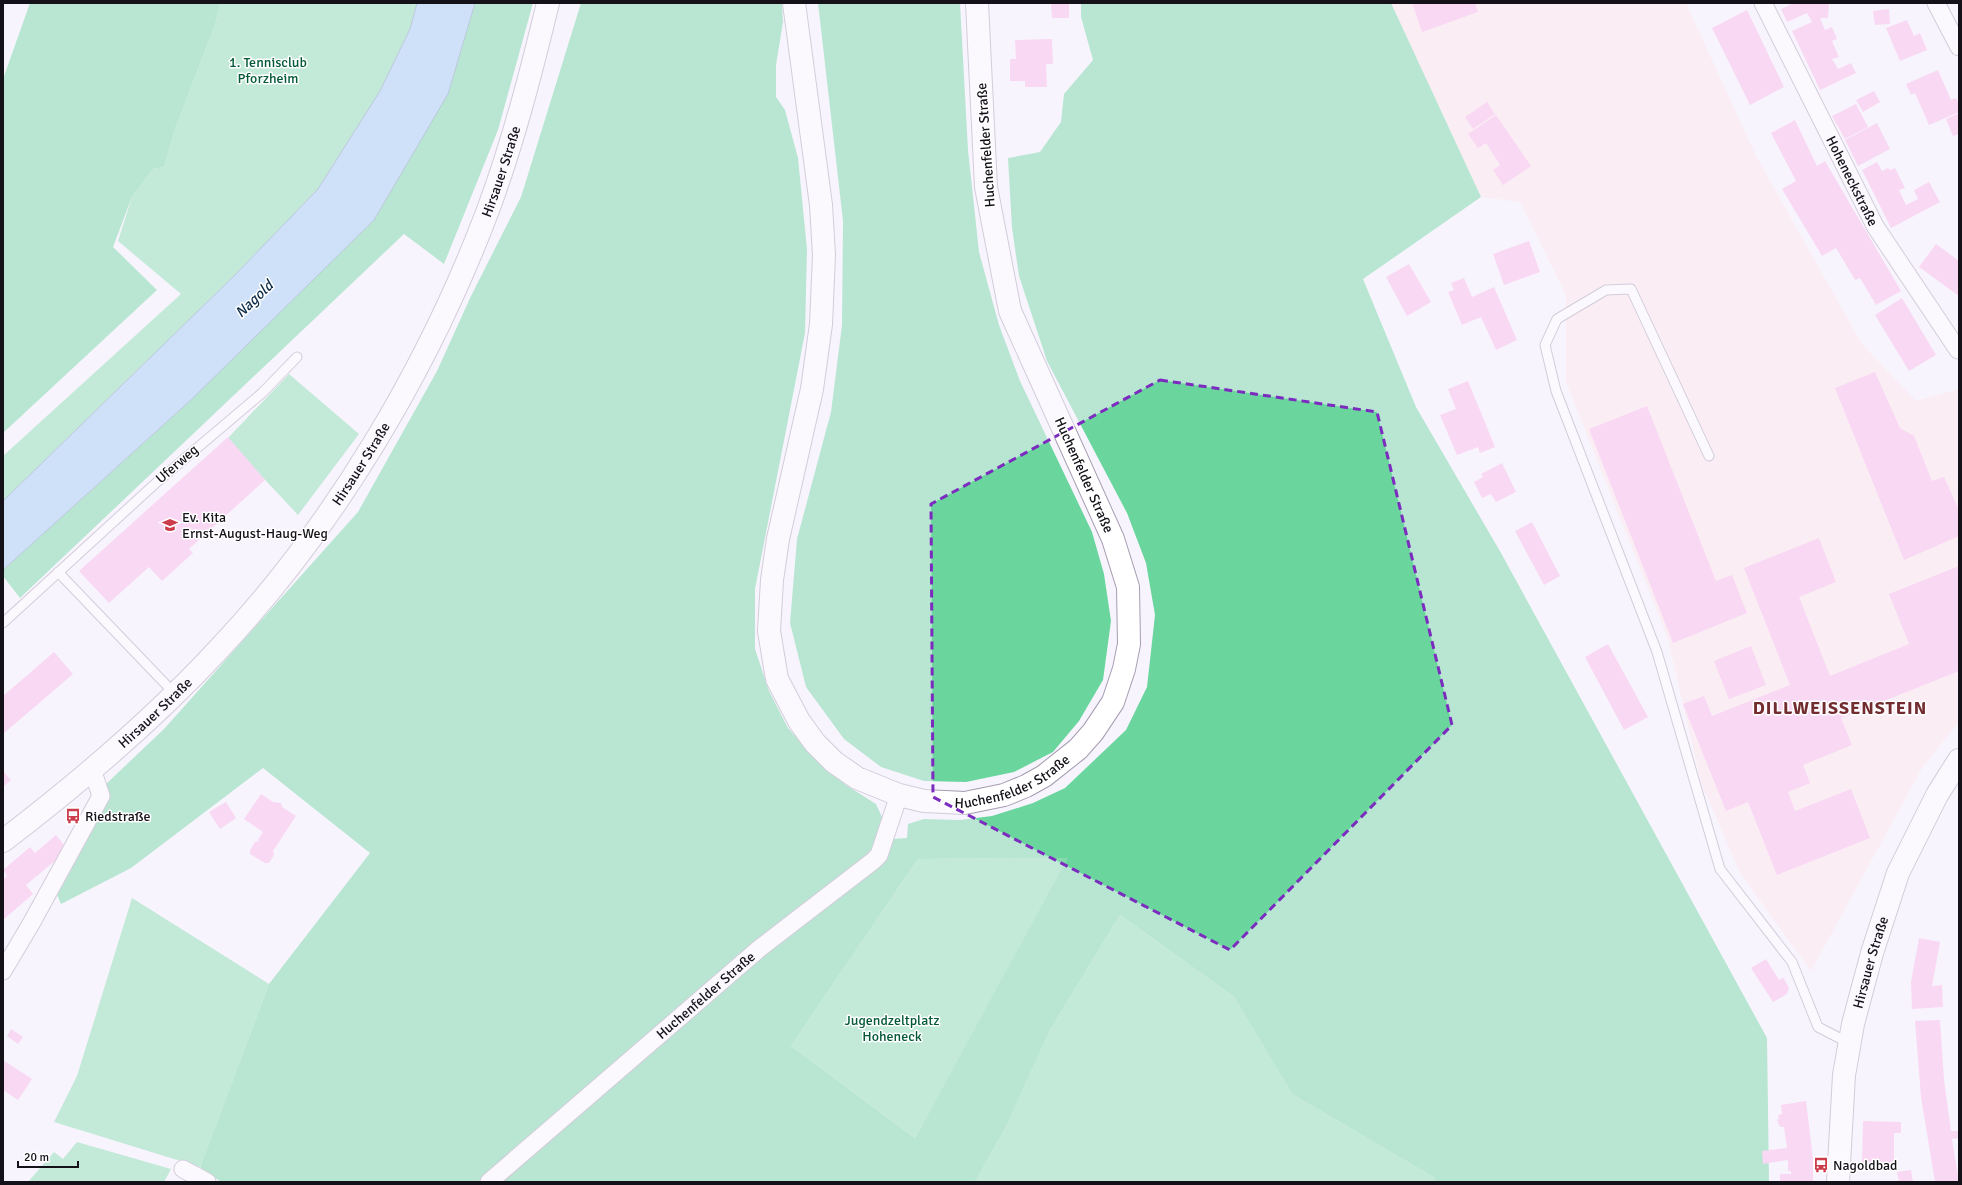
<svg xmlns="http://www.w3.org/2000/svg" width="1962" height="1185" font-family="Signika,sans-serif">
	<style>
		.commercial { fill: #fce6e8 }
		.green { fill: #83dbab }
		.forest { fill: #6bd59e; fill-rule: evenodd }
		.water { fill: #9dc9f3; stroke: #7492b1 }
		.building { fill: #fbb6e6 }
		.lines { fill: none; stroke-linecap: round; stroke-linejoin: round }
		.lane-casing { stroke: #a69db1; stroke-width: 11 }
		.street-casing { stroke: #a69db1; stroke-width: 19 }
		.secondary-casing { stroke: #a69db1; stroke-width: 24 }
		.primary-casing { stroke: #a69db1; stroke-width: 24 }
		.lane { stroke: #fff; stroke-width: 9 }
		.street { stroke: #fff; stroke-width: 17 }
		.secondary { stroke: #fff; stroke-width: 22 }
		.primary { stroke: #fff; stroke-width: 22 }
		.marked { fill: none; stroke: #7b2cbf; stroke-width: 3; stroke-dasharray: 8 5; stroke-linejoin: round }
		.labels { text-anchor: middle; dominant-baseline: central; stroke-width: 3; stroke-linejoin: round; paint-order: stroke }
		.park-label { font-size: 14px; fill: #005836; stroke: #fff }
		.street-label { font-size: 14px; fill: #141118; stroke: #fff }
		.poi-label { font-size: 14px; fill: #141118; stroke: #fff; text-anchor: start }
		.water-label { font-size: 15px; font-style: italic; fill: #0d2c48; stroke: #fff }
		.district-label { font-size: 18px; font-weight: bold; letter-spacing: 1px; fill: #722b2f; stroke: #fff }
	</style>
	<rect width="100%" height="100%" fill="#f8f4fd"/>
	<path class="commercial" d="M 1391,3 L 1686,3 L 1756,156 L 1862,344 L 1916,401 L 1959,389 L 1959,722 L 1922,768 L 1811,971 L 1740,873 L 1701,782 L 1668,639 L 1566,382 L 1566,295 L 1520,202 L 1481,197 Z"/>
	<path class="green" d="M 220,3 L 417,3 L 410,29 L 380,91 L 318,189 L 235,275 L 3,501 L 3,456 L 181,294 L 118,241 L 132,197 L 153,169 L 164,167 L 175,129 L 216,22 Z
		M 289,374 L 359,434 L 298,515 L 227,439 Z
		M 1069,858 L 915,1138 L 791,1046 L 918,859 Z
		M 132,898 L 269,984 L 200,1167 L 54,1122 L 77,1076 Z
		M 1120,915 L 1234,997 L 1292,1094 L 1435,1178 L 1433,1182 L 975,1182 L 1007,1125 L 1050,1030 Z
		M 77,1142 L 171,1169 L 164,1182 L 28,1182 L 54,1152 L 63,1159 Z"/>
	<path class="forest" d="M 30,3 L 220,3 L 216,22 L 175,129 L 164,167 L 153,169 L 132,197 L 113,247 L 157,290 L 3,433 L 3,79 Z
		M 475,3 L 533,3 L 498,130 L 444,264 L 404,234 L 20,598 L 3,576 L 3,570 L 192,399 L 448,94 Z
		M 581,3 L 782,3 L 783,22 L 776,65 L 776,97 L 785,110 L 798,158 L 807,249 L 805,333 L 755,589 L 755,649 L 769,691 L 788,728 L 820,764 L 846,785 L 876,804 L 892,839 L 907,838 L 908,824 L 924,819 L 960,820 L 992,816 L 1033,803 L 1065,788 L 1126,730 L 1147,687 L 1155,615 L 1146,563 L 1127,513 L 1047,361 L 1019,276 L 1012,228 L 1008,158 L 1040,152 L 1061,122 L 1064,94 L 1093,60 L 1081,17 L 1081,3 L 1391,3 L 1481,197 L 1363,279 L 1416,407 L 1501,553 L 1767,1038 L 1769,1182 L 1433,1182 L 1435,1178 L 1292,1094 L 1234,997 L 1120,915 L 1050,1030 L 1007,1125 L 975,1182 L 221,1182 L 200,1167 L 269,984 L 370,853 L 263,768 L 131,868 L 61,904 L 56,892 L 110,794 L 106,784 L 164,729 L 358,512 L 437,371 L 471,296 L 521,197 ZM 1068,858 L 915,1138 L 791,1046 L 918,859 Z
		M 818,3 L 960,3 L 968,150 L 979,252 L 999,325 L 1020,381 L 1092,532 L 1104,574 L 1111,621 L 1103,680 L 1079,721 L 1053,752 L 1014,772 L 966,782 L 924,781 L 881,767 L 844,739 L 806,687 L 790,623 L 797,539 L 831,412 L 842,325 L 843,221 Z"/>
	<path class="water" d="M 417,3 L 475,3 L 448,94 L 374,220 L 192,399 L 3,570 L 3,501 L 235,275 L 318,189 L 380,91 L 410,29 Z"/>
	<path class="building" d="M 1051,3 L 1069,3 L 1069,18 L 1052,18 Z
		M 1412,3 L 1475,3 L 1478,12 L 1422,32 Z
		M 1794,3 L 1829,3 L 1828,18 L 1820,18 L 1825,30 L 1832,27 L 1837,39 L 1832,41 L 1839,57 L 1832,59 L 1838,69 L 1851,63 L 1856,73 L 1820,90 L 1792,31 L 1812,22 L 1807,13 L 1787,22 L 1781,9 Z
		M 1889,9 L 1890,24 L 1875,25 L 1873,11 Z
		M 1747,10 L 1784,87 L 1750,105 L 1712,28 Z
		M 1907,20 L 1914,36 L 1920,33 L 1927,50 L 1900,61 L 1886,28 Z
		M 1052,39 L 1053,64 L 1046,64 L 1047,87 L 1025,87 L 1025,81 L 1010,81 L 1010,59 L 1016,59 L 1015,40 Z
		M 1938,70 L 1951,100 L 1956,98 L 1959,105 L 1959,112 L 1929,125 L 1915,93 L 1911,95 L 1906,84 Z
		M 1874,91 L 1880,102 L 1863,112 L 1856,100 Z
		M 1487,102 L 1495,114 L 1473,129 L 1465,117 Z
		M 1856,104 L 1868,127 L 1845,139 L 1832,116 Z
		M 1959,113 L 1959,134 L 1953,136 L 1946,119 Z
		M 1496,115 L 1531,166 L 1503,185 L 1493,170 L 1500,165 L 1486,143 L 1478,148 L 1468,134 Z
		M 1795,120 L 1817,166 L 1825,161 L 1901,291 L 1876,305 L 1860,278 L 1855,280 L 1836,248 L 1822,256 L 1782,189 L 1796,181 L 1771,133 Z
		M 1877,123 L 1890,149 L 1858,166 L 1845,140 Z
		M 1877,162 L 1882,171 L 1888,168 L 1890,170 L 1895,168 L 1905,188 L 1899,190 L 1906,205 L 1918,199 L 1914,190 L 1929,182 L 1940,202 L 1891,228 L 1862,170 Z
		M 1529,241 L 1540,272 L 1504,285 L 1493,254 Z
		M 1936,244 L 1959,261 L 1959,296 L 1919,267 Z
		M 1409,264 L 1431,302 L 1407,316 L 1386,277 Z
		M 1464,278 L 1472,297 L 1494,287 L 1517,340 L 1496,350 L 1481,317 L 1462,325 L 1448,292 L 1454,290 L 1451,283 Z
		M 1902,298 L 1936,355 L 1909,371 L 1875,315 Z
		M 1875,372 L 1900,428 L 1914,436 L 1932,481 L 1944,477 L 1959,510 L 1959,536 L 1904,560 L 1835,388 Z
		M 1468,381 L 1495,447 L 1480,453 L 1478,447 L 1457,455 L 1440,415 L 1456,409 L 1448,389 Z
		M 1647,406 L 1716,581 L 1732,575 L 1747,613 L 1673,643 L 1589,429 Z
		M 228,437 L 265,480 L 189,549 L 193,553 L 162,581 L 149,567 L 109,603 L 79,571 Z
		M 1502,463 L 1516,492 L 1496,502 L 1491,494 L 1482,498 L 1474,482 L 1483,477 L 1481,474 Z
		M 1532,522 L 1560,576 L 1544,585 L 1515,531 Z
		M 1819,538 L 1836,582 L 1799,597 L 1830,676 L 1909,644 L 1889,594 L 1959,566 L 1959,671 L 1841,718 L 1852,745 L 1803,765 L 1810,783 L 1788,792 L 1795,811 L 1851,789 L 1870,838 L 1777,875 L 1748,802 L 1726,811 L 1683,704 L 1704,696 L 1712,716 L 1790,685 L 1744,568 Z
		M 1608,644 L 1648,717 L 1624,730 L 1585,657 Z
		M 1751,646 L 1766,685 L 1729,699 L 1714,661 Z
		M 54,652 L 73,674 L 3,734 L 3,696 Z
		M 3,771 L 11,780 L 3,787 Z
		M 261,794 L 273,802 L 281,803 L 282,807 L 296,816 L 273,851 L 274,855 L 269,863 L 265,863 L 250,854 L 250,850 L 255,842 L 259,841 L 258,840 L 263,832 L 244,819 Z
		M 226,802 L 236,818 L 220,829 L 209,812 Z
		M 56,835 L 64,845 L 62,855 L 26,885 L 33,894 L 3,920 L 3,879 L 7,876 L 3,870 L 30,847 L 35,853 Z
		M 1919,938 L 1940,942 L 1932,986 L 1942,985 L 1943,1007 L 1912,1009 L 1911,982 Z
		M 1766,959 L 1779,980 L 1785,977 L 1784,979 L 1789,988 L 1787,994 L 1773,1002 L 1751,968 Z
		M 1940,1020 L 1944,1080 L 1951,1131 L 1958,1131 L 1959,1138 L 1952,1139 L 1959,1182 L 1935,1182 L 1921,1097 L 1915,1021 Z
		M 11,1029 L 23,1037 L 18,1044 L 7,1036 Z
		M 3,1060 L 32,1079 L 18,1100 L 3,1090 Z
		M 1806,1101 L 1813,1159 L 1813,1182 L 1780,1182 L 1780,1174 L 1791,1174 L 1791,1171 L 1788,1171 L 1788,1160 L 1763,1164 L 1762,1151 L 1787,1148 L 1784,1127 L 1780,1127 L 1777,1120 L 1779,1118 L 1778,1115 L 1782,1114 L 1781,1105 Z
		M 1863,1121 L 1901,1122 L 1901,1133 L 1894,1133 L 1894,1166 L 1862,1165 Z
		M 1911,1170 L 1913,1182 L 1899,1182 L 1897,1172 Z"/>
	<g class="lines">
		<g class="lane-casing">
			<path id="lane" d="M 1709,456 L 1631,289 L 1606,290 L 1557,319 L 1545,345 L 1556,391 L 1657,652 L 1720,869 L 1792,962 L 1818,1027 L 1849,1043
				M 58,572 L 175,694
				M 3,623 L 157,482 L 262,393 L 297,357"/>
		</g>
		<g class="street-casing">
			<g id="street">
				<path id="s1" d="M 1763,3 L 1875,226 L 1958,350"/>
				<path d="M 1936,3 L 1959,47"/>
				<path d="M 3,971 L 32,922 L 101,796 L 92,769"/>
				<path d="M 183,1169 L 207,1182"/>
				<path id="s2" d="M 489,1182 L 760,948 L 873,861 L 879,855 L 899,795"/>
			</g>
		</g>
		<g class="secondary-casing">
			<g id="secondary">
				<path id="s3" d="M 794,3 L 821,205 L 824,255 L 821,324 L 812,389 L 778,539 L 772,580 L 769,631 L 777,679 L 799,721 L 815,743 L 834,762 L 857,778 L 899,795 L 924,801 L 965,803 L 1004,795 L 1026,786 L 1044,776 L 1078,749 L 1093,732 L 1113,702 L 1124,669 L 1129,644 L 1128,587 L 1113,539 L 1010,311 L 986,187 L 977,3"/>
			</g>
		</g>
		<g class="primary-casing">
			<g id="primary">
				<path id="s4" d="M 3,841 C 79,783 153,720 218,650 C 334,527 428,369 488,210 C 513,143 531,73 548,3"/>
				<path id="s5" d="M 1838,1182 L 1844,1075 L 1853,1024 L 1872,953 L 1898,873 L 1937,795 L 1959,760"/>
			</g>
		</g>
		<use href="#lane" class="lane"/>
		<use href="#street" class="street"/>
		<use href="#secondary" class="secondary"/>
		<use href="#primary" class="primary"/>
	</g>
	<path d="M0 0H1962V1185H0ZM 1160,380 L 1377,412 L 1452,725 L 1230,950 L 933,797 L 931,504 Z" fill="#f8f4fd" fill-opacity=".55" fill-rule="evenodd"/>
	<path class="marked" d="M 1160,380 L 1377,412 L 1452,725 L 1230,950 L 933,797 L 931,504 Z"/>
	<defs>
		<g id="school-bare" transform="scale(1.2)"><path d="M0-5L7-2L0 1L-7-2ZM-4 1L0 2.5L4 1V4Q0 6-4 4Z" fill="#cc3c4b" stroke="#fff" stroke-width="2.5" paint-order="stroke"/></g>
		<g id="bus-bare" transform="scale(1.2)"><path d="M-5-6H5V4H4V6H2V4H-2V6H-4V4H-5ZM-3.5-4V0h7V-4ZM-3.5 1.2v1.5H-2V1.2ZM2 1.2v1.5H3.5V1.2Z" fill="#cc3c4b" stroke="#fff" stroke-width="2.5" paint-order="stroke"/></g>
	</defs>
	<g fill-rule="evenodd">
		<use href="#school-bare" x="170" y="525"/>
		<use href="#bus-bare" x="73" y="816"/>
		<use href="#bus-bare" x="1821" y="1165"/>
	</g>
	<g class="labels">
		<g class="park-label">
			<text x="268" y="62">1. Tennisclub<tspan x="268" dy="16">Pforzheim</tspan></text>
			<text x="892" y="1020">Jugendzeltplatz<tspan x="892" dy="16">Hoheneck</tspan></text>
		</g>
		<g class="street-label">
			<text transform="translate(986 145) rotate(-94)">Huchenfelder Straße</text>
			<text stroke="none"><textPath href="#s4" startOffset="848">Hirsauer Straße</textPath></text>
			<text stroke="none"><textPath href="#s1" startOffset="199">Hoheneckstraße</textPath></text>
			<text stroke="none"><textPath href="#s4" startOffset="523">Hirsauer Straße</textPath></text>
			<text transform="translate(177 464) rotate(-41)">Uferweg</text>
			<text transform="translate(1084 475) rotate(66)">Huchenfelder Straße</text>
			<text stroke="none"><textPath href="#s4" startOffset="199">Hirsauer Straße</textPath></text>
			<text stroke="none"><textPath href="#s3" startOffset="977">Huchenfelder Straße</textPath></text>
			<text stroke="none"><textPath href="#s5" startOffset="223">Hirsauer Straße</textPath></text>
			<text stroke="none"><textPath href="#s2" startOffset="286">Huchenfelder Straße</textPath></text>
		</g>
		<g class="poi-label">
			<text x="182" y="517">Ev. Kita<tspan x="182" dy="16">Ernst-August-Haug-Weg</tspan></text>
			<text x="85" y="816">Riedstraße</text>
			<text x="1833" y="1165">Nagoldbad</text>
		</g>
		<g class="water-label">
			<text transform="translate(254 299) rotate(-44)">Nagold</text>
		</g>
		<g class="district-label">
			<text x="1840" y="708">DILLWEISSENSTEIN</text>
		</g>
	</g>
	<rect width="1962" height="1185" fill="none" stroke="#141118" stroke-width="8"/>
	<path d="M18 1161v6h60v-6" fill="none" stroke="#141118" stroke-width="2"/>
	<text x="24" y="1161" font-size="12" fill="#141118" stroke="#ffffff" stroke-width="3" paint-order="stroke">20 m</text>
</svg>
